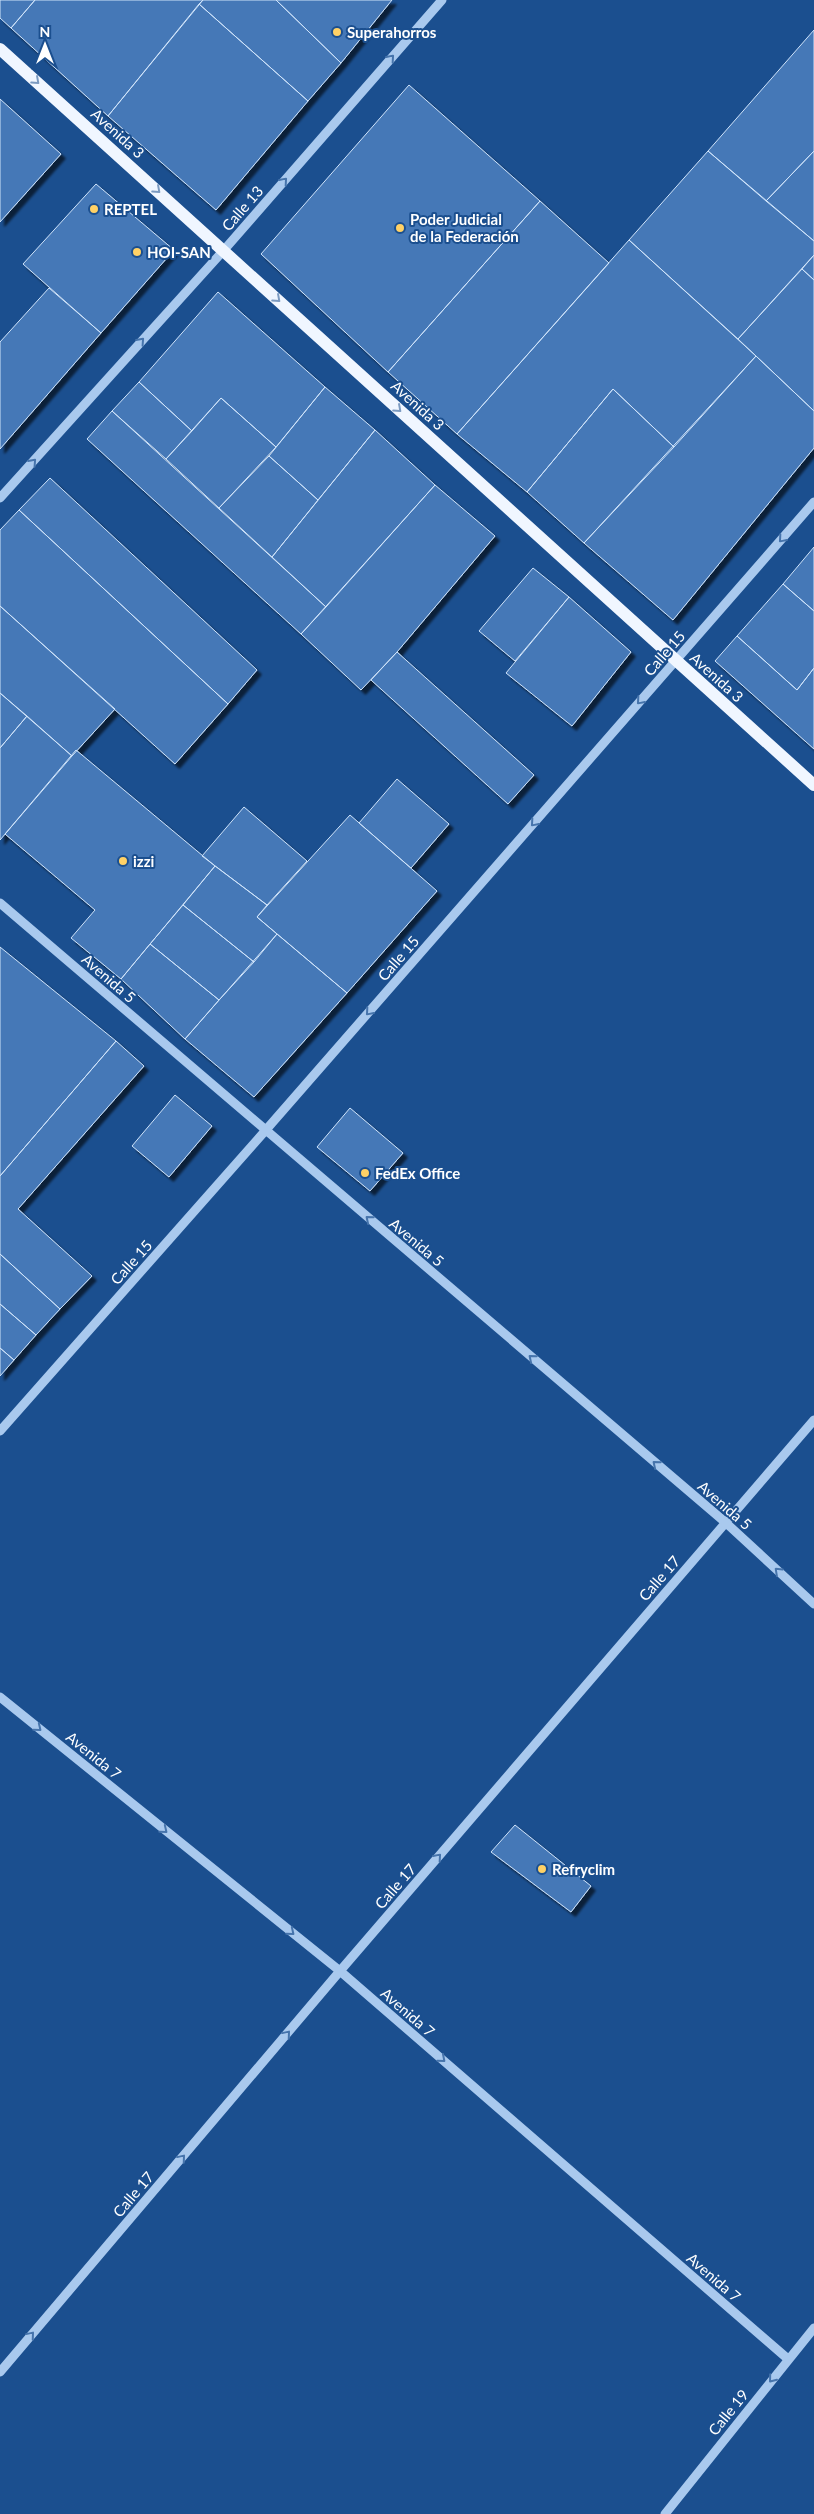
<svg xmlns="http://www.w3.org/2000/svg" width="814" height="2514" font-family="Lato,sans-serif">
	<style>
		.building { fill: #4478b7; stroke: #cfe3fa; filter: url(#shadow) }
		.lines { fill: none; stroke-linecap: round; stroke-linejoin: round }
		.minor { stroke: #a9c9ee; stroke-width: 9 }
		.major { stroke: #f0f6ff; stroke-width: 12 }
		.oneway { stroke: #4674ac }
		.oneway2 { stroke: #7b9ac1 }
		.poi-dot { fill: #ffd166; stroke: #1b4f8f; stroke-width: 2 }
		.labels { text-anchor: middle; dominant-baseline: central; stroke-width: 4; stroke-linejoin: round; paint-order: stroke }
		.poi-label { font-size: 15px; font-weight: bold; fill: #fff; stroke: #1b4f8f; text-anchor: start }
		.street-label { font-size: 15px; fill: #fff; stroke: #1b4f8f }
	</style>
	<defs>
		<filter id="shadow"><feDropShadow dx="4.5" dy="4.5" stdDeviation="1" flood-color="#0009"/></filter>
	</defs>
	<rect width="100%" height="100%" fill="#1b4f8f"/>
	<path class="building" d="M 0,0 L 35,0 L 11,28 L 0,18 Z
		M 35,0 L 203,0 L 108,116 L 11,28 Z
		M 203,0 L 276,0 L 341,63 L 308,101 L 199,4 Z
		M 276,0 L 392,0 L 341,63 Z
		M 199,4 L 308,101 L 216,210 L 108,116 Z
		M 814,30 L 814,151 L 766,201 L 708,151 Z
		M 409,85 L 540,201 L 388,372 L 261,254 Z
		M 0,99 L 61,154 L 0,222 Z
		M 708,151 L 814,241 L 814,255 L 738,339 L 629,240 Z
		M 814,151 L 814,241 L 766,201 Z
		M 96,184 L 174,250 L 101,333 L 23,264 Z
		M 540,201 L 609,263 L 457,434 L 388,372 Z
		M 629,240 L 756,356 L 674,447 L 613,389 L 527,492 L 457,434 Z
		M 814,255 L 814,280 L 802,269 Z
		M 802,269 L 814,280 L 814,411 L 738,339 Z
		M 49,288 L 101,333 L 0,449 L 0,342 Z
		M 218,292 L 325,387 L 276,447 L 221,398 L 192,431 L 139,382 Z
		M 756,356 L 814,411 L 814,448 L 673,620 L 584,543 Z
		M 139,382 L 192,431 L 166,459 L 112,411 Z
		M 325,387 L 375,430 L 318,500 L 269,456 Z
		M 613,389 L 674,447 L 584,543 L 527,492 Z
		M 221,398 L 276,447 L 219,508 L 166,459 Z
		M 112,411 L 326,607 L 301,634 L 87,439 Z
		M 375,430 L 435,485 L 326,607 L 272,557 Z
		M 269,456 L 318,500 L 272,557 L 219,508 Z
		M 50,478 L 257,670 L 228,704 L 19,510 Z
		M 435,485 L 495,536 L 397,652 L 361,690 L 301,634 Z
		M 19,510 L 228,704 L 175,764 L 0,606 L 0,530 Z
		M 814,547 L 814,611 L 783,584 Z
		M 533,568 L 569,597 L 515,661 L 479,631 Z
		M 783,584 L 814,611 L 814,668 L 797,690 L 737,636 Z
		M 569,597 L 631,652 L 572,726 L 506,673 Z
		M 0,606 L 115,709 L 72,756 L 0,693 Z
		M 737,636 L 797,690 L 814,668 L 814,749 L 715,661 Z
		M 397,652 L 534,775 L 508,804 L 371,680 Z
		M 0,693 L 27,716 L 0,748 Z
		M 27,716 L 72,756 L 0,840 L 0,748 Z
		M 76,750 L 215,866 L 121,979 L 71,938 L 95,910 L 5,834 Z
		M 397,779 L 449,824 L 411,868 L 359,823 Z
		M 244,807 L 307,861 L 267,905 L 202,856 Z
		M 350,815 L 437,891 L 347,993 L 257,917 Z
		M 215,866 L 267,905 L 257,917 L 277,934 L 254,962 L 183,905 Z
		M 183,905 L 254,962 L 219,1000 L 150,944 Z
		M 277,934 L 347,993 L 254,1097 L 185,1039 Z
		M 150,944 L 219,1000 L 185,1039 L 121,979 Z
		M 0,947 L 116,1041 L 0,1176 Z
		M 116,1041 L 144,1066 L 18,1209 L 92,1276 L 60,1309 L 0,1254 L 0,1176 Z
		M 175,1095 L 212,1126 L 169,1177 L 132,1146 Z
		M 350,1108 L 403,1153 L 370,1191 L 317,1147 Z
		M 0,1254 L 60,1309 L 36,1335 L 0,1304 Z
		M 0,1304 L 36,1335 L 14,1360 L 0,1348 Z
		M 0,1348 L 14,1360 L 0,1376 Z
		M 515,1825 L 591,1886 L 571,1912 L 491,1852 Z"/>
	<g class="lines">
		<path class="minor" d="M 0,498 L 224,250 L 442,0
			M 0,903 L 725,1522 L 814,1604
			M 0,1431 L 265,1131 L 814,502
			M 0,1697 L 340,1971 L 788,2359
			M 0,2372 L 340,1971 L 814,1420
			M 665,2514 L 814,2328"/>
		<path class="major" d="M 0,49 L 814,785"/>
	</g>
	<defs><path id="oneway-chevron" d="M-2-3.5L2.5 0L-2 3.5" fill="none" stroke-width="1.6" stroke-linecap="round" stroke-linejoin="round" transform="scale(1.25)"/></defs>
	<g class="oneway">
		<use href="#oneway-chevron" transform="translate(391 58) rotate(-49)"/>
		<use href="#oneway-chevron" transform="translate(284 181) rotate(-49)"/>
		<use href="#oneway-chevron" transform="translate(141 341) rotate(-48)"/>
		<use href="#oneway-chevron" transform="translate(33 462) rotate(-48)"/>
		<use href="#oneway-chevron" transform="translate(782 539) rotate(131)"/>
		<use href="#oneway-chevron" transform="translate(640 701) rotate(131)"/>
		<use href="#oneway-chevron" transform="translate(534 823) rotate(131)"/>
		<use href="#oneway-chevron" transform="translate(369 1012) rotate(131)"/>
		<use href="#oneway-chevron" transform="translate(369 1219) rotate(-140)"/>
		<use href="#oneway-chevron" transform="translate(532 1358) rotate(-140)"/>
		<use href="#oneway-chevron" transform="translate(656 1464) rotate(-140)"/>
		<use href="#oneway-chevron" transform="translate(778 1571) rotate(-137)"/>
		<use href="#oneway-chevron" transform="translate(38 1728) rotate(39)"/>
		<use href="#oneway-chevron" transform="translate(164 1830) rotate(39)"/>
		<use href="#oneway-chevron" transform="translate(438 1857) rotate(-49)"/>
		<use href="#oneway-chevron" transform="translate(291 1932) rotate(39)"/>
		<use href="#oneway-chevron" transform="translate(287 2034) rotate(-50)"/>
		<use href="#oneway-chevron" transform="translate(442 2059) rotate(41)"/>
		<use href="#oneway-chevron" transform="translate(182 2158) rotate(-50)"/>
		<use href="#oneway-chevron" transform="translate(31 2335) rotate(-50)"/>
		<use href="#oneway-chevron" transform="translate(772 2379) rotate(129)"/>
	</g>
	<g class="oneway2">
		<use href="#oneway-chevron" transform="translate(36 81) rotate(42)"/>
		<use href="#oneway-chevron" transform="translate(157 190) rotate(42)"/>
		<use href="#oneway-chevron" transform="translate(277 299) rotate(42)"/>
		<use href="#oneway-chevron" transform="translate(398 409) rotate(42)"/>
	</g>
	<g class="poi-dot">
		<circle cx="337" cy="32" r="5"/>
		<circle cx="94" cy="209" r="5"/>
		<circle cx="400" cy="228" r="5"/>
		<circle cx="137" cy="252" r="5"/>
		<circle cx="123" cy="861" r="5"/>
		<circle cx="365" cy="1173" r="5"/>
		<circle cx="542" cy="1869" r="5"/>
	</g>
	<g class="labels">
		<g class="poi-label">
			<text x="347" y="32">Superahorros</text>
			<text x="104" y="209">REPTEL</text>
			<text x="410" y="219">Poder Judicial<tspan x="410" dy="17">de la Federación</tspan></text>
			<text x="147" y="252">HOI-SAN</text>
			<text x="133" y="861">izzi</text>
			<text x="375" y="1173">FedEx Office</text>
			<text x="552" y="1869">Refryclim</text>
		</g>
		<g class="street-label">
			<text transform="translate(118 133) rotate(42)">Avenida 3</text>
			<text transform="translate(242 208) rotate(-49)">Calle 13</text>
			<text transform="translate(418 405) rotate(42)">Avenida 3</text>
			<text transform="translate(664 653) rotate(-49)">Calle 15</text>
			<text transform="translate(717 677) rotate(42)">Avenida 3</text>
			<text transform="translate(398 958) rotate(-49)">Calle 15</text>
			<text transform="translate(109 978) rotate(41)">Avenida 5</text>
			<text transform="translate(417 1242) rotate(40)">Avenida 5</text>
			<text transform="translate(131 1262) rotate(-48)">Calle 15</text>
			<text transform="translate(725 1505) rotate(41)">Avenida 5</text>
			<text transform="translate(659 1578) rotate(-49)">Calle 17</text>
			<text transform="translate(94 1755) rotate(39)">Avenida 7</text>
			<text transform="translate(395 1886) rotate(-49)">Calle 17</text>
			<text transform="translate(408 2012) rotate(41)">Avenida 7</text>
			<text transform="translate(133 2194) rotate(-50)">Calle 17</text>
			<text transform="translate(714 2277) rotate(41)">Avenida 7</text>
			<text transform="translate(728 2412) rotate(-51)">Calle 19</text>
		</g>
	</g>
	<g transform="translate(45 45)" stroke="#1b4f8f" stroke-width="4" paint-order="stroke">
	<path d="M0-4L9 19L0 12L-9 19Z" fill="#ffffff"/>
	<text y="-8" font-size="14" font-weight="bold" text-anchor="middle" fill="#ffffff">N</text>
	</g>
</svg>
